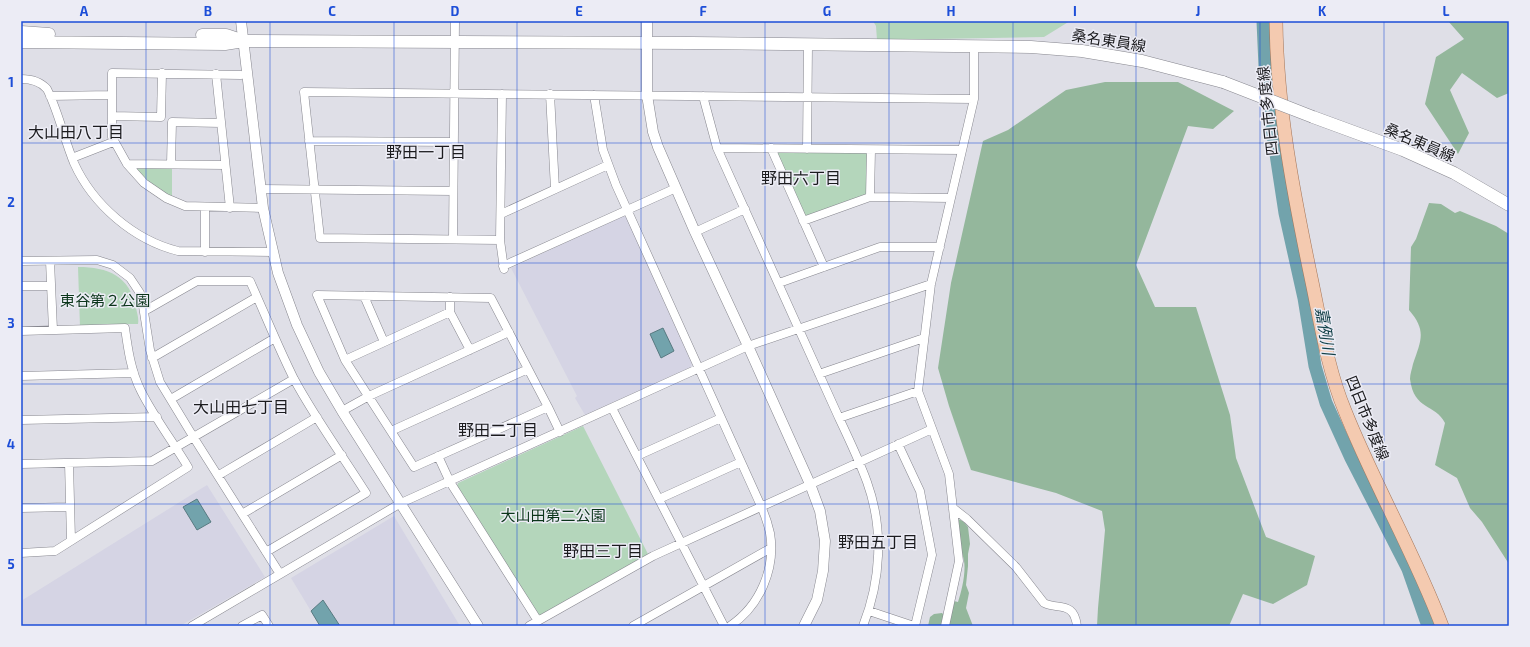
<svg xmlns="http://www.w3.org/2000/svg" width="1530" height="647" font-family="'Exo 2','Noto Sans JP',sans-serif">
	<style>
		.built { fill: #d5d4e4 }
		.green { fill: #b4d6bb }
		.forest { fill: #94b79c }
		.water { fill: #72a3ac; stroke: #587a81 }
		.lines { fill: none; stroke-linecap: round; stroke-linejoin: round }
		.river { stroke: #72a3ac; stroke-width: 13 }
		.minor-casing { stroke: #86868e; stroke-width: 9 }
		.tertiary-casing { stroke: #86868e; stroke-width: 11 }
		.secondary-casing { stroke: #86868e; stroke-width: 13 }
		.primary-casing { stroke: #a4765a; stroke-width: 14 }
		.minor { stroke: #fff; stroke-width: 8 }
		.tertiary { stroke: #fff; stroke-width: 10 }
		.secondary { stroke: #fff; stroke-width: 12 }
		.primary { stroke: #f4cab0; stroke-width: 13 }
		.secondary-bridge-casing { stroke: #86868e; stroke-width: 13; stroke-linecap: butt }
		.secondary-bridge { stroke: #fff; stroke-width: 12 }
		.grid { fill: none; stroke: #1d4ed8; stroke-width: 1; stroke-opacity: 0.55 }
		.labels { text-anchor: middle; dominant-baseline: central; stroke-width: 3; stroke-linejoin: round; paint-order: stroke }
		.street-label { font-size: 15px; fill: #1b1b1e; stroke: #ececf5 }
		.park-label { font-size: 15px; fill: #0b351a; stroke: #ececf5 }
		.neighbourhood-label { font-size: 16px; fill: #1b1b1e; stroke: #ececf5 }
		.water-label { font-size: 16px; font-style: italic; fill: #144249; stroke: #ececf5 }
		.neatline { fill: none; stroke: #1d4ed8; stroke-width: 1.5 }
		.grid-label { font-size: 13px; text-anchor: middle; font-weight: bold; fill: #1d4ed8 }
	</style>
	<rect width="100%" height="100%" fill="#dfdfe7"/>
	<path class="built" d="M 623,216 L 626,217 L 692,364 L 691,367 L 585,415 L 575,398 L 577,396 L 511,268 Z
		M 207,485 L 265,577 L 180,626 L 21,625 L 21,601 Z
		M 394,516 L 460,626 L 320,626 L 291,578 Z"/>
	<path class="green" d="M 873,21 L 1070,21 L 1044,37 L 877,40 L 876,26 Z
		M 778,152 L 865,152 L 868,155 L 867,193 L 865,196 L 807,216 L 804,216 L 777,155 Z
		M 137,167 L 172,168 L 172,198 L 153,188 L 133,168 Z
		M 78,267 C 108,267 130,276 136,308 C 137,313 139,318 138,324 L 122,324 L 121,326 L 80,327 Z
		M 583,426 L 648,554 L 541,616 L 538,614 L 457,486 L 458,483 Z"/>
	<path class="forest" d="M 1448,21 L 1509,21 L 1509,93 L 1497,98 L 1462,73 L 1450,90 L 1469,133 L 1458,154 L 1425,104 L 1436,57 L 1464,39 Z
		M 1105,82 L 1178,82 L 1234,111 L 1213,129 L 1188,126 L 1136,265 L 1155,307 L 1196,307 L 1230,415 L 1236,458 L 1266,537 L 1315,556 L 1307,585 L 1273,604 L 1243,594 L 1229,626 L 1097,626 L 1098,608 L 1105,530 L 1102,511 L 1056,493 L 971,470 L 949,406 L 938,368 L 951,283 L 983,141 L 1008,130 L 1066,90 Z
		M 1429,203 L 1441,204 L 1455,213 L 1460,211 L 1496,226 L 1509,234 L 1509,564 L 1482,522 L 1470,508 L 1457,478 L 1435,465 L 1445,423 C 1435,403 1414,411 1410,379 C 1410,374 1412,369 1413,364 C 1421,340 1427,331 1409,310 L 1411,247 L 1416,239 Z
		M 958,519 L 963,521 L 968,527 L 970,544 L 968,554 L 968,566 L 966,585 L 969,593 L 966,608 L 973,626 L 949,626 L 954,601 L 958,602 C 962,590 968,566 962,554 Z
		M 942,613 L 944,615 L 942,626 L 928,626 L 930,617 L 934,614 Z"/>
	<path class="water" d="M 663,328 L 674,351 L 661,358 L 650,334 Z
		M 197,499 L 211,522 L 197,530 L 183,507 Z
		M 323,600 L 340,626 L 320,626 L 311,611 Z"/>
	<g class="lines">
		<path class="river" d="M 1263,21 L 1266,89 L 1285,213 L 1304,298 L 1315,366 L 1326,403 L 1351,458 L 1408,569 L 1428,626"/>
		<g class="minor-casing">
			<path id="minor" d="M 216,74 L 230,208
				M 241,75 L 112,73 L 112,137 L 127,164 L 144,183 L 166,198 L 185,206 L 263,208
				M 21,79 C 31,79 40,81 47,89 C 59,113 64,139 74,163 C 93,205 134,240 178,251 L 273,252
				M 502,94 L 500,240 L 504,269
				M 550,94 L 555,189
				M 594,95 L 603,150 L 616,185 L 761,506 C 765,515 768,524 770,533 C 776,568 760,606 730,626
				M 50,96 L 112,95
				M 703,96 L 717,148 L 839,418 L 918,391
				M 112,116 L 161,117 L 162,73
				M 309,141 L 454,142
				M 717,148 L 962,150
				M 771,148 L 824,267
				M 807,149 L 808,45
				M 72,158 L 113,142
				M 127,164 L 225,165
				M 171,164 L 172,122 L 221,123
				M 261,189 L 453,191
				M 870,197 L 871,150
				M 501,214 L 608,165
				M 803,221 L 870,197 L 951,198
				M 695,232 L 745,209
				M 453,239 L 455,21
				M 500,240 L 320,238 L 304,92 L 974,99
				M 205,252 L 205,207
				M 21,261 L 97,260 L 113,265 L 130,278 L 140,293 L 143,306 L 150,350 L 160,382 L 194,438 L 280,574
				M 50,261 L 53,330
				M 503,266 L 676,188
				M 779,283 L 880,247 L 940,247
				M 21,286 L 51,286
				M 317,295 L 491,298 L 548,407 L 414,467 L 345,360 Z
				M 364,296 L 384,342
				M 450,297 L 450,312 L 470,350
				M 144,310 L 148,309 L 197,281 L 250,281 C 265,314 278,347 294,379 C 315,418 342,455 366,493 L 266,552
				M 21,331 L 125,328 C 128,350 131,371 141,391 C 154,417 173,442 188,467 L 55,551 L 21,553
				M 152,358 L 257,297
				M 345,360 L 450,312
				M 819,374 L 924,338
				M 21,376 L 134,373
				M 171,399 L 275,338
				M 548,407 L 560,432
				M 612,408 L 724,626
				M 342,411 L 369,396 L 509,332
				M 839,418 C 849,439 859,460 867,482 C 884,529 881,580 863,626
				M 21,420 L 157,417
				M 391,431 L 528,369
				M 898,444 L 920,491 L 932,555 L 915,626
				M 438,456 L 450,482 L 538,621
				M 637,456 L 721,418
				M 69,463 L 71,540
				M 21,464 L 152,461 L 294,379
				M 219,475 L 317,417
				M 659,499 L 741,462
				M 21,508 L 69,507
				M 953,508 L 967,519 L 1016,567 L 1044,603 C 1059,610 1074,601 1077,626
				M 242,514 L 342,455
				M 869,611 L 914,626
				M 192,626 L 401,503 L 748,346 L 931,284
				M 242,626 L 262,615 L 269,626
				M 529,626 L 653,556 L 932,429
				M 633,626 L 771,548
				M 945,626 L 959,561 L 949,474 L 918,391 L 931,284 L 974,99 L 974,47"/>
		</g>
		<g class="tertiary-casing">
			<path id="tertiary" d="M 241,21 L 263,208 L 278,273 L 297,325 L 319,372 L 342,411 L 478,626
				M 647,21 L 647,95 L 653,132 L 658,147 L 695,232 L 748,346 L 810,484 L 820,511 L 825,541 L 823,571 L 817,600 L 804,626"/>
		</g>
		<g class="secondary-casing">
			<path id="secondary" d="M 21,32 L 49,34
				M 202,35 L 226,35 L 241,40
				M 21,42 L 225,44 L 244,41 L 692,43 L 1031,47 L 1082,51 L 1142,61 L 1223,82
				M 1313,117 L 1403,150 L 1454,173 L 1509,205"/>
		</g>
		<g class="primary-casing">
			<path id="primary" d="M 1276,21 C 1277,110 1294,196 1312,282 C 1321,325 1328,370 1345,411 C 1374,484 1414,552 1442,626"/>
		</g>
		<use href="#minor" class="minor"/>
		<use href="#tertiary" class="tertiary"/>
		<use href="#secondary" class="secondary"/>
		<use href="#primary" class="primary"/>
		<g class="secondary-bridge-casing">
			<path id="secondary-bridge" d="M 1223,82 L 1313,117"/>
		</g>
		<use href="#secondary-bridge" class="secondary-bridge"/>
	</g>
	<path class="grid" d="M 146,21 L 146,626M 270,21 L 270,626M 394,21 L 394,626M 517,21 L 517,626M 641,21 L 641,626M 765,21 L 765,626M 889,21 L 889,626M 1013,21 L 1013,626M 1136,21 L 1136,626M 1260,21 L 1260,626M 1384,21 L 1384,626M 21,143 L 1509,143M 21,263 L 1509,263M 21,384 L 1509,384M 21,504 L 1509,504"/>
	<g class="labels">
		<g class="street-label">
			<text transform="translate(1109 40) rotate(9)">桑名東員線</text>
			<text transform="translate(1267 111) rotate(-96)">四日市多度線</text>
			<text transform="translate(1420 142) rotate(23)">桑名東員線</text>
			<text transform="translate(1368 418) rotate(68)">四日市多度線</text>
		</g>
		<g class="park-label">
			<text x="105" y="300">東谷第２公園</text>
			<text x="553" y="515">大山田第二公園</text>
		</g>
		<g class="neighbourhood-label">
			<text x="76" y="131">大山田八丁目</text>
			<text x="426" y="151">野田一丁目</text>
			<text x="801" y="177">野田六丁目</text>
			<text x="241" y="406">大山田七丁目</text>
			<text x="498" y="429">野田二丁目</text>
			<text x="878" y="541">野田五丁目</text>
			<text x="603" y="550">野田三丁目</text>
		</g>
		<g class="water-label">
			<text transform="translate(1326 331) rotate(81)">嘉例川</text>
		</g>
	</g>
	<rect width="1530" height="647" fill="none" stroke="#ececf5" stroke-width="44"/>
	<rect x="22" y="22" width="1486" height="603" class="neatline"/>
	<g class="grid-label">
		<text x="84" y="16">A</text>
		<text x="208" y="16">B</text>
		<text x="332" y="16">C</text>
		<text x="455" y="16">D</text>
		<text x="579" y="16">E</text>
		<text x="703" y="16">F</text>
		<text x="827" y="16">G</text>
		<text x="951" y="16">H</text>
		<text x="1075" y="16">I</text>
		<text x="1198" y="16">J</text>
		<text x="1322" y="16">K</text>
		<text x="1446" y="16">L</text>
		<text x="11" y="87">1</text>
		<text x="11" y="207">2</text>
		<text x="11" y="328">3</text>
		<text x="11" y="449">4</text>
		<text x="11" y="569">5</text>
	</g>
</svg>
